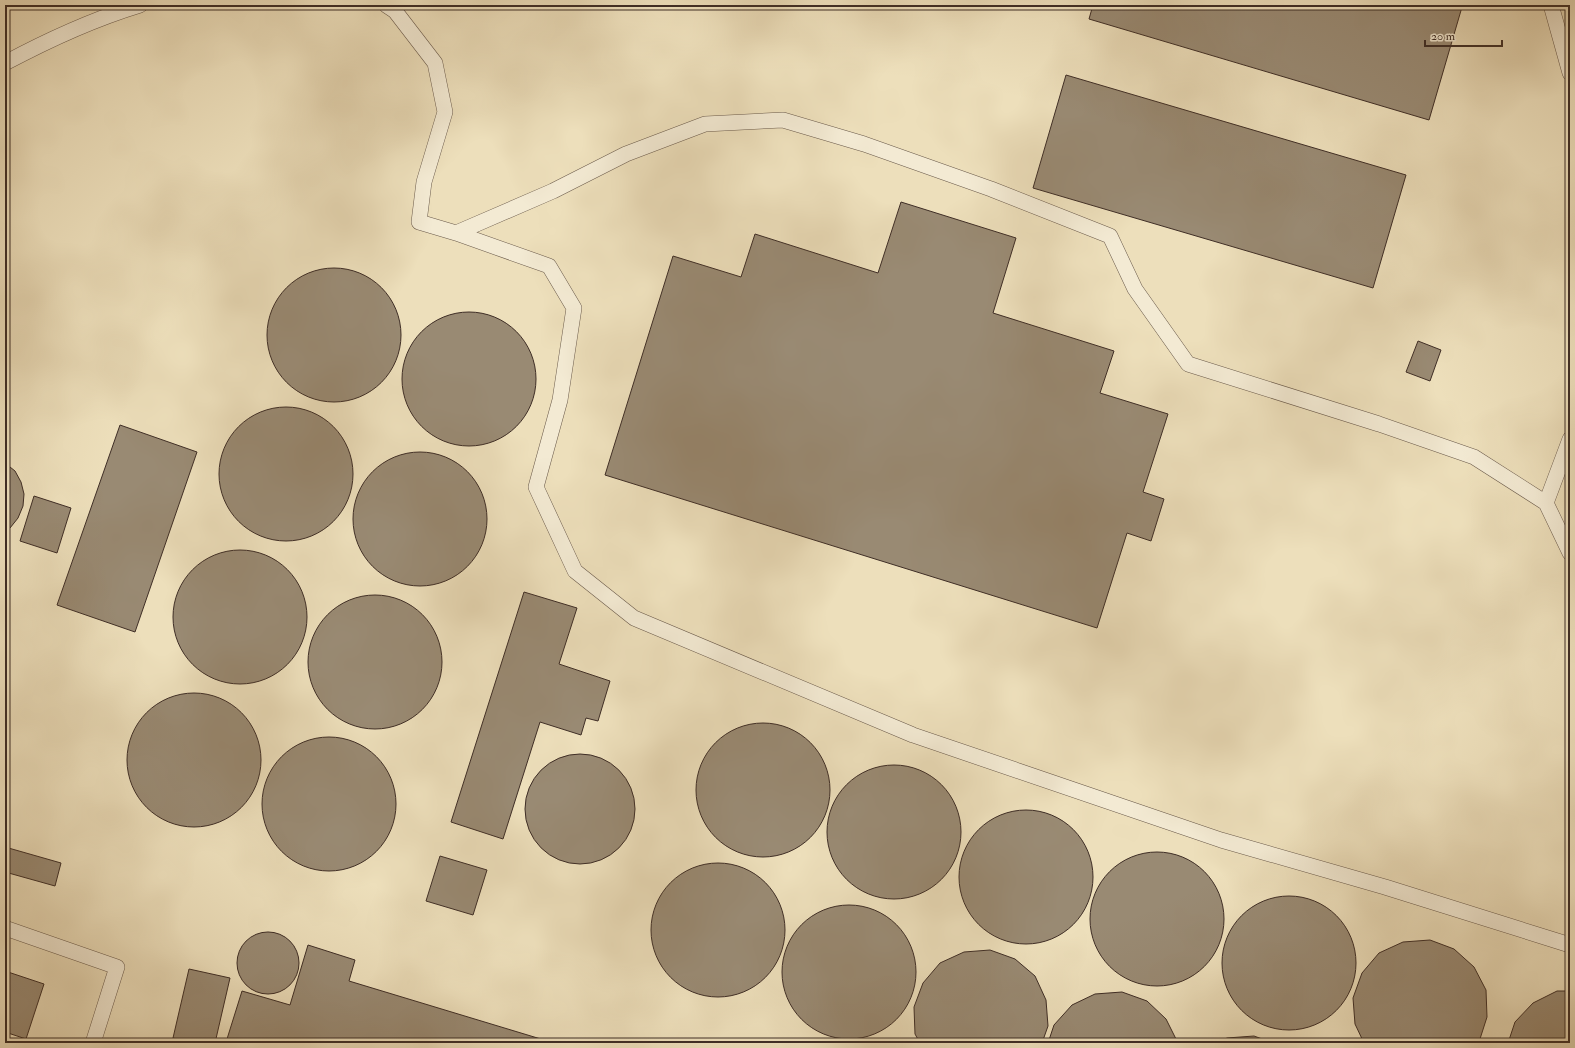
<svg xmlns="http://www.w3.org/2000/svg" width="1575" height="1048" font-family="'IM FELL Double Pica',serif">
	<style>
		.building { fill: #998a73; stroke: #3f2e26 }
		.lines { fill: none; stroke-linecap: round; stroke-linejoin: round }
		.service-casing { stroke: #6a5a4b; stroke-width: 16 }
		.service { stroke: #f3ead3; stroke-width: 15 }
	</style>
	<rect width="100%" height="100%" fill="#eddfbb"/>
	<filter id="stains"><feTurbulence type="fractalNoise" baseFrequency=".005" numOctaves="4"/><feColorMatrix values="0 0 0 0 .2 0 0 0 0 .09 0 0 0 0 .02 0 0 0 .5 -.17"/></filter>
	<radialGradient id="worn" r=".72"><stop offset=".6" stop-color="#630" stop-opacity="0"/><stop offset="1" stop-color="#630" stop-opacity=".3"/></radialGradient>
	<path class="building" d="M 1093,5 L 1455,5 L 1462,7 L 1429,120 L 1089,19 Z
		M 1066,75 L 1406,175 L 1373,288 L 1033,188 Z
		M 901,202 L 1016,238 L 993,313 L 1114,351 L 1100,393 L 1168,414 L 1143,492 L 1164,499 L 1151,541 L 1127,533 L 1097,628 L 605,475 L 673,256 L 741,277 L 755,234 L 878,273 Z
		M267 335a67 67 0 1 1 134 0a67 67 0 1 1-134 0Z
		M402 379a67 67 0 1 1 134 0a67 67 0 1 1-134 0Z
		M 1418,341 L 1441,350 L 1430,381 L 1406,372 Z
		M219 474a67 67 0 1 1 134 0a67 67 0 1 1-134 0Z
		M 120,425 L 197,452 L 135,632 L 57,605 Z
		M353 519a67 67 0 1 1 134 0a67 67 0 1 1-134 0Z
		M 5,463 L 15,471 L 21,482 L 24,494 L 23,506 L 18,518 L 10,528 L 5,530 Z
		M 34,496 L 71,508 L 57,553 L 20,541 Z
		M173 617a67 67 0 1 1 134 0a67 67 0 1 1-134 0Z
		M 524,592 L 577,608 L 559,664 L 610,681 L 598,721 L 586,718 L 581,735 L 540,722 L 503,839 L 451,822 Z
		M308 662a67 67 0 1 1 134 0a67 67 0 1 1-134 0Z
		M127 760a67 67 0 1 1 134 0a67 67 0 1 1-134 0Z
		M696 790a67 67 0 1 1 134 0a67 67 0 1 1-134 0Z
		M262 804a67 67 0 1 1 134 0a67 67 0 1 1-134 0Z
		M525 809a55 55 0 1 1 110 0a55 55 0 1 1-110 0Z
		M827 832a67 67 0 1 1 134 0a67 67 0 1 1-134 0Z
		M959 877a67 67 0 1 1 134 0a67 67 0 1 1-134 0Z
		M 5,847 L 61,863 L 55,886 L 5,872 Z
		M1090 919a67 67 0 1 1 134 0a67 67 0 1 1-134 0Z
		M 440,856 L 487,870 L 473,915 L 426,901 Z
		M651 930a67 67 0 1 1 134 0a67 67 0 1 1-134 0Z
		M1222 963a67 67 0 1 1 134 0a67 67 0 1 1-134 0Z
		M782 972a67 67 0 1 1 134 0a67 67 0 1 1-134 0Z
		M237 963a31 31 0 1 1 62 0a31 31 0 1 1-62 0Z
		M 1430,940 L 1454,949 L 1474,967 L 1486,990 L 1487,1017 L 1479,1042 L 1477,1043 L 1364,1043 L 1355,1024 L 1353,998 L 1362,973 L 1379,953 L 1403,942 Z
		M 308,945 L 355,960 L 349,981 L 554,1043 L 239,1043 L 227,1039 L 242,991 L 290,1005 Z
		M 990,950 L 1015,959 L 1035,976 L 1046,1000 L 1048,1026 L 1042,1043 L 920,1043 L 915,1034 L 914,1007 L 923,983 L 940,963 L 964,952 Z
		M 189,969 L 230,978 L 215,1043 L 192,1043 L 173,1038 Z
		M 5,971 L 44,984 L 26,1039 L 5,1032 Z
		M 1557,991 L 1570,991 L 1570,1043 L 1508,1043 L 1515,1022 L 1533,1003 Z
		M 1122,992 L 1147,1001 L 1166,1019 L 1178,1043 L 1048,1043 L 1054,1025 L 1072,1005 L 1095,994 Z
		M 1254,1036 L 1273,1043 L 1216,1043 L 1227,1038 Z"/>
	<g class="lines">
		<g class="service-casing">
			<path id="service" d="M 386,5 L 395,11 L 435,63 L 445,112 L 424,182 L 419,222 L 456,233 L 549,266 L 574,308 L 560,400 L 536,487 L 575,571 L 634,618 L 913,735 L 1221,840 L 1385,887 L 1570,945
				M 1551,5 L 1570,73
				M 5,63 C 48,40 94,19 140,5
				M 456,233 L 553,191 L 626,154 L 705,124 L 783,120 L 864,144 L 991,189 L 1110,236 L 1135,289 L 1188,364 L 1379,424 L 1474,457 L 1546,503 L 1570,553
				M 1546,503 L 1570,439
				M 5,928 L 117,967 L 93,1043"/>
		</g>
		<use href="#service" class="service"/>
	</g>
	<rect width="1575" height="1048" fill="none" stroke="#eddfbb" stroke-width="20"/>
	<rect x="6" y="6" width="1563" height="1036" fill="none" stroke="#3f2e26" stroke-width="2"/>
	<rect x="10" y="10" width="1555" height="1028" fill="none" stroke="#3f2e26"/>
	<path d="M1425 40v6h77v-6" fill="none" stroke="#3f2e26" stroke-width="2"/>
	<text x="1431" y="40" font-size="12" fill="#3f2e26" stroke="#f3ead3" stroke-width="3" paint-order="stroke">20 m</text>
	<rect width="100%" height="100%" filter="url(#stains)"/>
	<rect width="100%" height="100%" fill="url(#worn)"/>
</svg>
